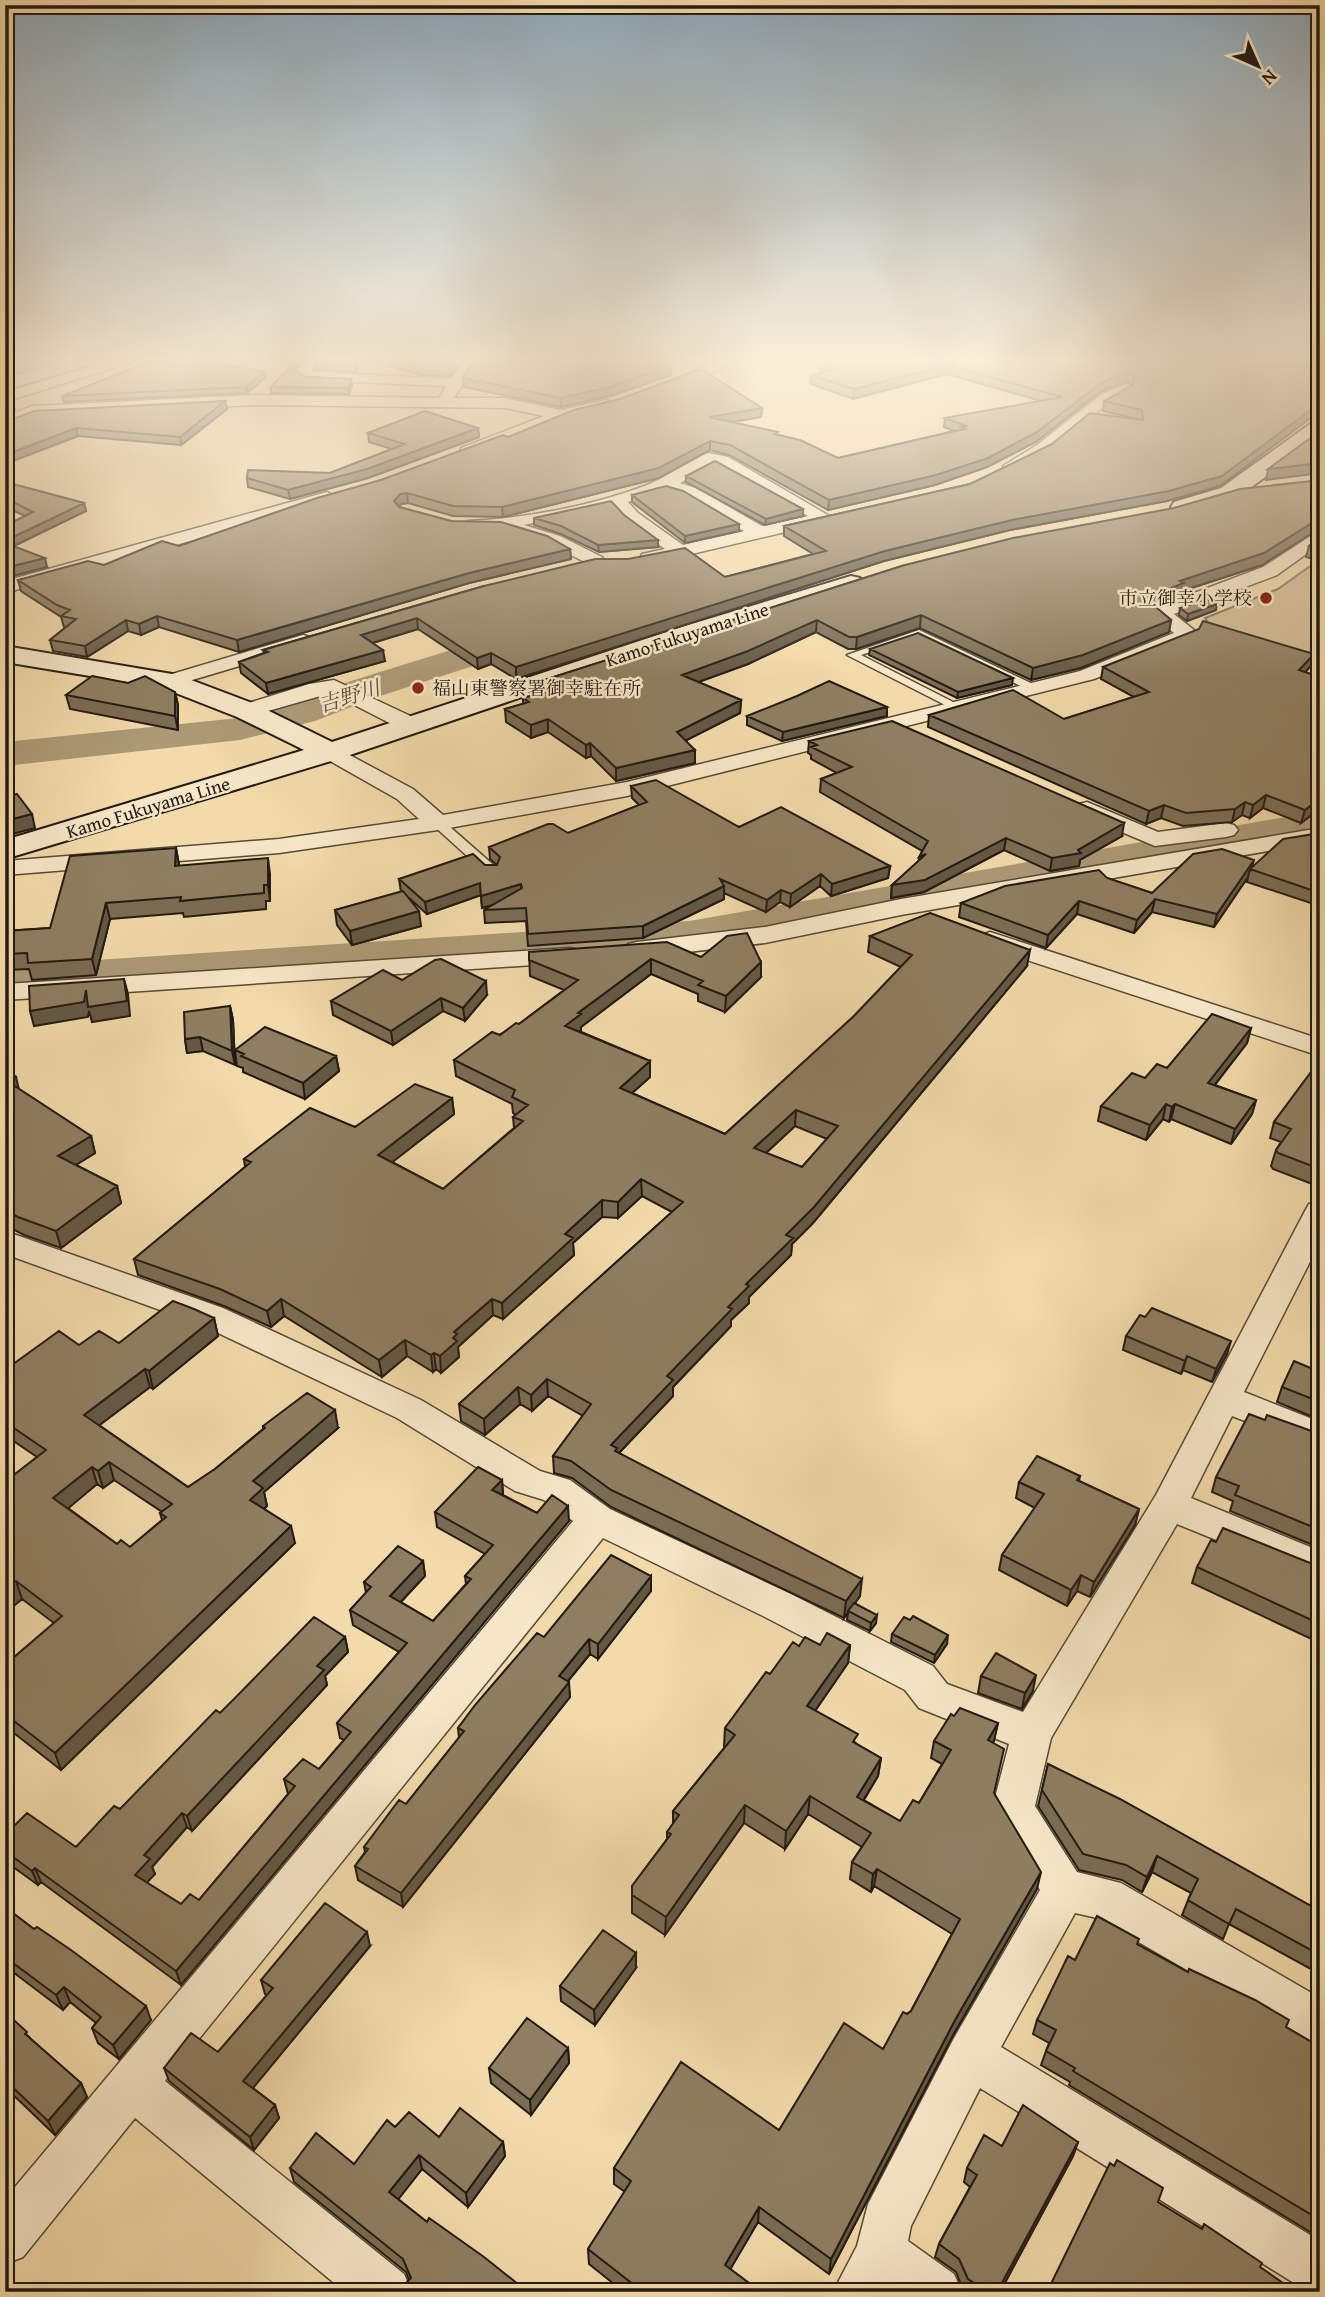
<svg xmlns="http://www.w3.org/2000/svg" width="1325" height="2297" font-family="'Gentium Book Plus','Noto Serif JP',serif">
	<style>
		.green { fill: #d0b990; stroke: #7a6a51; stroke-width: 2 }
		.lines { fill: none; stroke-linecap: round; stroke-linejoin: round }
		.river { fill: #ac9976; fill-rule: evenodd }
		.service-casing { stroke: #574a38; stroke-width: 3 }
		.minor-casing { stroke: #574a38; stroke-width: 3 }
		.tertiary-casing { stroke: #574a38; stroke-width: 3 }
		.secondary-casing { stroke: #231a12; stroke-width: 4 }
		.service { fill: #f7e7c8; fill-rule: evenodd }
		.minor { fill: #f7e7c8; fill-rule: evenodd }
		.tertiary { fill: #f7e7c8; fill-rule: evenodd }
		.secondary { fill: #f7e7c8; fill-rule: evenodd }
		.wall { fill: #7b6c53; stroke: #231a12; stroke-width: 2; fill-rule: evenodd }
		.shaded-wall { fill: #645844; stroke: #231a12; stroke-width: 2 }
		.building { fill: #8f7e61; stroke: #231a12; stroke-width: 2; fill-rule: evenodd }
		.poi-dot { fill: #8f2418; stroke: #f7e7c8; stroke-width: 2.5 }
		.labels { text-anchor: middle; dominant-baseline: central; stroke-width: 5; stroke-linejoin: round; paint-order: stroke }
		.far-poi-label { font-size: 19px; fill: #231a12; stroke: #f7e7c8; text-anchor: end }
		.far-street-label { font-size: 19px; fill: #231a12; stroke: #f7e7c8 }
		.far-water-label { font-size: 21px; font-style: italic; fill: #5a4d3a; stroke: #f7e7c8 }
	</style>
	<rect width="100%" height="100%" fill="#f3daaa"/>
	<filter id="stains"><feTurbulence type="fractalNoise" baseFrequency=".00286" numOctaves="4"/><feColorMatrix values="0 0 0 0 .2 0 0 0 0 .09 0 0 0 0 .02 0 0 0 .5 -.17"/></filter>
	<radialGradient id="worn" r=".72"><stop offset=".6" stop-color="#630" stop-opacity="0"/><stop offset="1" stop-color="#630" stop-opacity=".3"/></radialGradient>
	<path class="green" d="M 5,356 L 82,356 L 5,378 Z
		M 1313,564 L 1320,566 L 1320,657 L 1209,624 L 1205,618 L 1278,589 Z"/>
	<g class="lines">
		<path class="river" d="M 532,625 L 544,629 L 550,636 L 544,643 L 377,697 L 315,721 L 240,740 L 5,766 L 5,742 L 239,718 L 289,705 L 351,681 Z
			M 1320,811 L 1320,835 L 689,949 L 5,994 L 5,966 L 689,921 Z"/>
		<g class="service-casing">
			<path id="service" d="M 919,630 L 1037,686 L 1039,688 L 1029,690 L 918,637 L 861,655 L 957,704 L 957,708 L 953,709 L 847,655 Z
				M 438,819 L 442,820 L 498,869 L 498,875 L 488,875 L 434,826 L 434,820 Z"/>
		</g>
		<g class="minor-casing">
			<path id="minor" d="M 127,356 L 150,356 L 5,402 L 5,392 Z
				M 309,356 L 461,357 L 475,364 L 454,398 L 505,398 L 561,410 L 606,400 L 614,405 L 611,408 L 566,419 L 467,456 L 461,454 L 461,448 L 544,416 L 505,408 L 255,405 L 35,416 L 5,428 L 5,417 L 32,406 L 255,395 L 439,398 L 446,386 L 307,380 L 295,373 ZM 329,360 L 459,365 L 460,366 L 451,379 L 311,372 L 319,362 Z
				M 731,356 L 751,356 L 671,389 L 666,391 L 658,386 Z
				M 1126,384 L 1131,386 L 1131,392 C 1125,395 1117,397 1111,401 C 1088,417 1032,476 1005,470 L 1003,466 L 1037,445 L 1102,394 Z
				M 709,453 L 728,457 L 833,518 L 824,523 L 649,564 L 640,558 L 642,554 L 665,549 L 626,521 L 613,506 L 524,525 L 560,536 L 602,557 L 604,561 L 595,567 L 548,544 L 516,534 L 513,530 L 515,527 L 468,531 L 459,526 L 468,521 C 527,518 592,506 647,485 C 668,477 687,458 709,453 ZM 711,464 L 716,465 L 808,516 L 762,526 L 696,488 L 680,483 ZM 666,490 L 684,496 L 744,531 L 683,545 L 638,513 L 628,502 Z
				M 327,492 L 336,497 L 333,501 L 5,593 L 5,581 Z
				M 5,508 L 32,520 L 5,534 L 5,522 L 8,520 L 5,519 Z
				M 1320,530 L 1320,544 L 1277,575 L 1174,614 L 1199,634 L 1196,638 L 1094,679 L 627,796 L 438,830 L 279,853 L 5,875 L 5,861 L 279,839 L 419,819 L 397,799 L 323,757 L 320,752 L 323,747 L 331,745 L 413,789 L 443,815 L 627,782 L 1080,671 L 1174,633 L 1149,613 L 1152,609 L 1263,567 Z
				M 303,635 L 310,637 L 313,641 L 310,645 L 169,687 L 159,681 L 162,677 Z
				M 334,680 L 421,721 L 424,726 L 413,732 L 405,731 L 331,693 L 247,717 L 236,711 L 239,706 L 309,684 Z
				M 1087,802 L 1158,832 L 1226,823 L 1234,825 L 1238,830 L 1234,835 L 1226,837 L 1155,846 L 1079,814 L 1075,809 L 1079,804 Z
				M 1320,828 L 1320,842 L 901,915 L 765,943 L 637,958 L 628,956 L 624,950 L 628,944 L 637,942 L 765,927 L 901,899 Z
				M 990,932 L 1320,1039 L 1320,1056 L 981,945 L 977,940 L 981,935 Z
				M 570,948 L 579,950 L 583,956 L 579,962 L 5,1000 L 5,984 Z
				M 1320,1201 L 1320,1242 L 1244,1392 L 1320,1422 L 1320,1450 L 1232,1416 L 1191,1498 L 1320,1551 L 1320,1582 L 1177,1524 L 1051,1738 L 1035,1806 L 1077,1872 L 1121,1883 L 1320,1998 L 1320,2047 L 1097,1918 L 1075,1913 L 1001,2047 L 1320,2241 L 1320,2292 L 1302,2288 L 980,2088 L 911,2226 L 908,2241 L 954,2274 L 962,2292 L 833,2292 L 857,2246 L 868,2204 L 954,2038 L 1040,1890 L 992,1809 L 1009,1744 L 919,1708 L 905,1690 L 763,1616 L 603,1538 L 165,2081 L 404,2274 L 412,2292 L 345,2292 L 135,2118 L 23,2257 L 5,2264 L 5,2199 L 573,1521 L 544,1500 L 515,1491 L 397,1418 L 199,1324 L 5,1254 L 5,1231 L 223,1308 L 421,1400 L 540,1471 L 570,1480 L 610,1509 L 791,1594 L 933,1666 L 947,1684 L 1023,1712 L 1156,1495 L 1305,1211 L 1309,1204 Z"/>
		</g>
		<g class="tertiary-casing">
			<path id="tertiary" d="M 81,356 L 109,356 L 106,360 L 5,390 L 5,378 Z"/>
		</g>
		<g class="secondary-casing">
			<path id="secondary" d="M 1320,420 L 1320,436 L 1237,498 L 1182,514 L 1171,507 L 1174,502 L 1221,488 L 1313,422 Z
				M 851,576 L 860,578 L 863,583 L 860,588 L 703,636 L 341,758 L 5,859 L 5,840 L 304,750 L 237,717 L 163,688 L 5,662 L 5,646 L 178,675 L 257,705 L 332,742 L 685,626 Z"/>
		</g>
		<use href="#service" class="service"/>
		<use href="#minor" class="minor"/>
		<use href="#tertiary" class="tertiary"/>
		<use href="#secondary" class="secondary"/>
	</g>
	<path class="wall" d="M 300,356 L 306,356 L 294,370 L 306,377 L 351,379 L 352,385 L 349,394 L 271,393 L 271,387 Z
		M 357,356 L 358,364 L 356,372 L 316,370 L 315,361 Z
		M 385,356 L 455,358 L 456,368 L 450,376 L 421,375 L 386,365 Z
		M 464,356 L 645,356 L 671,375 L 610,396 L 561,407 L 464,387 L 463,378 L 473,361 Z
		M 822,356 L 1320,356 L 1220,486 L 1167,501 L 1010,530 L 884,561 L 516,679 L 491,664 L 478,669 L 418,629 L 373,643 L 385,661 L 268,694 L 241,673 L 239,662 L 264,653 L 263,650 L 484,586 L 725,577 L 813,554 L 784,536 L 784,526 L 970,484 L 1141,420 L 1103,411 L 1104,401 L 1133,385 L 1125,382 L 1100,392 L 1036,442 L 987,467 L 935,485 L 828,510 L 729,455 L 710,450 L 659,478 L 503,517 L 453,516 L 408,503 L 401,504 L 399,507 L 451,521 L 570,549 L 571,559 L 469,583 L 239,652 L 159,627 L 141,635 L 128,631 L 87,657 L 53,651 L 50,640 L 65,628 L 64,627 L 61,617 L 21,591 L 18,580 L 104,565 L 179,546 L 381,480 L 508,437 L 762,408 L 761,417 L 733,422 L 778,435 L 838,458 L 954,431 L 944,427 L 945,418 L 1041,401 L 947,374 L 853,399 L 811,384 L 811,375 L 824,372 L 818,368 L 818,359 L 822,358 Z
		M 178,360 L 265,372 L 266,377 L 247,393 L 64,402 L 62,396 Z
		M 225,401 L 227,409 L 181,445 L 78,436 L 5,464 L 5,422 Z
		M 478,428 L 479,437 L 368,478 L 290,499 L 248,487 L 247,478 L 330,473 L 392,449 L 369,442 L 368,433 Z
		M 686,476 L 803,516 L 765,525 L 686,482 Z
		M 5,482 L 84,503 L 86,511 L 14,546 L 47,567 L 5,578 L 5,526 L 25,516 L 5,506 Z
		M 632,495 L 739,531 L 685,543 L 632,502 Z
		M 624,515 L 658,547 L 599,552 L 561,534 L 534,525 L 534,518 Z
		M 1320,537 L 1320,561 L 1306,557 L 1309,546 Z
		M 905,565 L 1262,565 L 1182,591 L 1182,595 L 1154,606 L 1171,620 L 1169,632 L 1081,668 L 1031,680 L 920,628 L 856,649 L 848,649 L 816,632 L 748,664 L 698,682 L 741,700 L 740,713 L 686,740 L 695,763 L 626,779 L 616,781 L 591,756 L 586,758 L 548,732 L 531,738 L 506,722 L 505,709 L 523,704 L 523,698 L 541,693 L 541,681 Z
		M 1180,608 L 1216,610 L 1187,621 L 1179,615 Z
		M 870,649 L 1012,685 L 957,698 L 869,655 Z
		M 1314,654 L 1311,666 L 1305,672 L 1320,808 L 1301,823 L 1263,808 L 1250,818 L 1242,815 L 1232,822 L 1183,826 L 1161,818 L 1146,824 L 928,727 L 929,715 L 1064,719 L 1134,697 L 1101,679 L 1103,667 Z
		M 175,692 L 178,705 L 178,730 L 70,709 L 66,695 Z
		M 887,707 L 887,716 L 782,741 L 747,725 L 747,716 Z
		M 809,741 L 1122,836 L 1080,860 L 1079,866 L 1050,871 L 1004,850 L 924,892 L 891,898 L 892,885 L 918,862 L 922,851 L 820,792 L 821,779 L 837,773 L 811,759 L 811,755 L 808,753 Z
		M 631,786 L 739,827 L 890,866 L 888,878 L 831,896 L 820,886 L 790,907 L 780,902 L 766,912 L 724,893 L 724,899 L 643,938 L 528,946 L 526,921 L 485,923 L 484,910 L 495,904 L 482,908 L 481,895 L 427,914 L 409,898 L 421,926 L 352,945 L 337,925 L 335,910 L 401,892 L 399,879 L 485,865 L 497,865 L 490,859 L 489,847 L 568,833 L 639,805 L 632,798 Z
		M 1320,833 L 1320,906 L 1247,882 L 1248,877 L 1214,927 L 1152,912 L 1134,933 L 1077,914 L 1046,948 L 959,917 L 961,903 L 1107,878 L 1152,893 L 1252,867 Z
		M 176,848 L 179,866 L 270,874 L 270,901 L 266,901 L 266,909 L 184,917 L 183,913 L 110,919 L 96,975 L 32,980 L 29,969 L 5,970 L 5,931 L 50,928 Z
		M 870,936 L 1027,966 L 813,1223 L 792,1244 L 791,1255 L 749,1297 L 749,1303 L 731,1320 L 731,1326 L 673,1387 L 673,1396 L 619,1453 L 860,1596 L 855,1603 L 876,1623 L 870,1631 L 847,1620 L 848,1613 L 844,1618 L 611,1507 L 572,1478 L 554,1473 L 553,1456 L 583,1416 L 548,1396 L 532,1411 L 520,1404 L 485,1435 L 461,1421 L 459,1404 L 672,1212 L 642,1196 L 618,1218 L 602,1217 L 573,1243 L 574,1255 L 503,1319 L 493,1315 L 458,1347 L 459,1357 L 441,1373 L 436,1369 L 433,1372 L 407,1356 L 382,1377 L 284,1316 L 271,1327 L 224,1306 L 138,1275 L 134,1259 L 245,1167 L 244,1159 L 452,1098 L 454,1114 L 392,1162 L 443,1189 L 514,1128 L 513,1117 L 516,1115 L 513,1113 L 512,1104 L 456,1076 L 454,1060 L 519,1024 L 564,990 L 530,976 L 529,952 L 701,957 L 761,977 L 725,1012 L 698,1001 L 698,994 L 651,974 L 581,1027 L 581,1030 L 579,1031 L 650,1061 L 650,1077 L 632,1093 L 725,1134 L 854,1016 L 901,967 L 868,952 ZM 795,1126 L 827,1139 L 802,1167 L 766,1153 Z
		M 402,980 L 487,995 L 465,1021 L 443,1011 L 393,1045 L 333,1015 L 331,1001 Z
		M 230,1006 L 233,1020 L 235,1065 L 203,1051 L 187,1053 L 185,1039 Z
		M 1251,1028 L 1247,1043 L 1215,1085 L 1256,1100 L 1252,1114 L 1231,1144 L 1171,1119 L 1169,1122 L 1163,1119 L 1146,1140 L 1098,1121 L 1101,1106 L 1145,1078 Z
		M 235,1050 L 336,1056 L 339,1071 L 305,1099 L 243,1072 L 243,1068 L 237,1066 Z
		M 1320,1060 L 1320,1187 L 1273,1169 L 1271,1166 L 1276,1150 L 1281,1142 L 1270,1138 L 1274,1122 Z
		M 5,1067 L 19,1089 L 91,1136 L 95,1153 L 76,1165 L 117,1186 L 121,1203 L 61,1248 L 24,1235 L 5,1225 Z
		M 214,1318 L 218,1336 L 153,1389 L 150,1387 L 99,1425 L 188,1487 L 215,1469 L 263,1429 L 263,1426 L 338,1428 L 264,1492 L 267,1506 L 264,1509 L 295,1543 L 61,1770 L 5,1726 L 5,1665 L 54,1623 L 22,1599 L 5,1613 L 5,1482 L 37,1457 L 9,1438 L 5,1440 L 5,1365 L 9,1367 L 79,1345 L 119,1343 ZM 114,1480 L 162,1512 L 160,1513 L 162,1520 L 130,1547 L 117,1544 L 68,1508 L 97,1484 L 103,1488 Z
		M 1126,1336 L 1227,1354 L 1212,1382 L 1183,1370 L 1181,1374 L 1123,1350 Z
		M 1320,1372 L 1320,1420 L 1277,1402 L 1282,1387 Z
		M 1320,1434 L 1320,1548 L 1230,1511 L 1233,1501 L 1212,1492 L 1216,1477 Z
		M 1080,1476 L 1079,1481 L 1139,1509 L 1135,1525 L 1090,1597 L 1077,1591 L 1067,1606 L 999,1570 L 1002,1555 L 1035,1508 L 1016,1498 L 1019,1482 Z
		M 502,1480 L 503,1495 L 537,1513 L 569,1521 L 181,1985 L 41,1882 L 38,1885 L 5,1861 L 5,1835 L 76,1847 L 120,1809 L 220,1713 L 345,1637 L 348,1652 L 325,1676 L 327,1685 L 192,1831 L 187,1827 L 152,1867 L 155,1874 L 146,1882 L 181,1904 L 199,1900 L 288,1794 L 284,1779 L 319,1769 L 344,1740 L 340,1738 L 337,1723 L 399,1652 L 353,1625 L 350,1610 L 366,1593 L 364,1582 L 423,1561 L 425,1576 L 401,1602 L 433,1621 L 466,1584 L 465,1576 L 485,1554 L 437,1527 L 435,1512 Z
		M 1216,1542 L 1320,1567 L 1320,1643 L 1192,1583 L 1197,1567 Z
		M 651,1576 L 651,1591 L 598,1659 L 590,1654 L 568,1681 L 570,1697 L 403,1907 L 358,1880 L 355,1866 L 365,1852 L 364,1847 L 406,1804 L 459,1738 L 458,1728 L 544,1637 Z
		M 892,1634 L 947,1644 L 934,1663 L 891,1642 Z
		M 820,1645 L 850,1645 L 848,1663 L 815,1711 L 857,1744 L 881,1758 L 878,1776 L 864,1800 L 900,1821 L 919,1803 L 942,1764 L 931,1758 L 934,1741 L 954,1716 L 998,1723 L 993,1743 L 994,1793 L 1037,1889 L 952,2037 L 829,2274 L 758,2222 L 730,2269 L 761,2292 L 624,2292 L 589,2264 L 588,2249 L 625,2192 L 614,2184 L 614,2168 L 779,2130 L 883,2049 L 907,2014 L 911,2011 L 952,1934 L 874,1886 L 871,1892 L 850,1879 L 852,1862 L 862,1847 L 808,1814 L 785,1849 L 744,1823 L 665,1935 L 632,1913 L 632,1886 L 667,1839 L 667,1832 L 673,1824 L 673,1811 L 725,1747 L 724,1746 L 725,1728 L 770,1674 L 799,1646 Z
		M 981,1676 L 1033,1691 L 1022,1709 L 978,1693 Z
		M 1048,1764 L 1320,1911 L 1320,1974 L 1229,1924 L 1223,1939 L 1182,1915 L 1191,1893 L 1152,1872 L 1142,1892 L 1122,1880 L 1079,1870 L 1038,1806 Z
		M 5,1907 L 151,2020 L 119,2059 L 98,2043 L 92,2028 L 96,2023 L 70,2002 L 63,2010 L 5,1966 Z
		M 1137,1945 L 1286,2027 L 1320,2047 L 1320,2238 L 1069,2085 L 1070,2082 L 1041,2065 L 1046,2051 L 1049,2043 L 1033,2034 L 1037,2020 L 1075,1960 Z
		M 370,1946 L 253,2088 L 275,2105 L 279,2118 L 254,2150 L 169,2081 L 164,2068 L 218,2052 L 267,1995 L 265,1994 L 261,1980 Z
		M 636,1968 L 595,2025 L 561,2001 L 560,1986 Z
		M 5,2012 L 31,2039 L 81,2083 L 87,2097 L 55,2135 L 5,2087 Z
		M 568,2048 L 569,2063 L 531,2115 L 491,2083 L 489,2068 Z
		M 395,2127 L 439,2137 L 503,2142 L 505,2156 L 468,2207 L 422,2169 L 398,2199 L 427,2222 L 528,2292 L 409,2292 L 407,2282 L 409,2280 L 406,2272 L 294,2182 L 290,2168 L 354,2164 Z
		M 1078,2142 L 1073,2156 L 1000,2292 L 964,2292 L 956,2272 L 935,2257 L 939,2244 L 970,2187 L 964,2182 L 967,2168 L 1002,2146 Z"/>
	<path class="shaded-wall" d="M 301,356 L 306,356 L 293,371 L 292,366 Z
		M 357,356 L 358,364 L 356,372 L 355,363 Z
		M 455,358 L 456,368 L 450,376 L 449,367 Z
		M 671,365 L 671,375 L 610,396 L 561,407 L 561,398 Z
		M 947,365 L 947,374 L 853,399 L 854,389 Z
		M 265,372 L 266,377 L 247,393 L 246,387 Z
		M 1127,372 L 1125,382 L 1100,392 L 1036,442 L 987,467 L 935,485 L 828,510 L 829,500 Z
		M 1320,372 L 1320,380 L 1310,377 Z
		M 351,379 L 352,385 L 349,394 L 348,388 Z
		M 225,401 L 227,409 L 181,445 L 180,437 Z
		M 13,402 L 15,410 L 5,414 L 5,406 Z
		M 1320,403 L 1320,411 L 1220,486 L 1167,501 L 1010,530 L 884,561 L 516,679 L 516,667 Z
		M 762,408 L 761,417 L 709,426 L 709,417 Z
		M 76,428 L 78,436 L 5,464 L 5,455 Z
		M 478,428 L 479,437 L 368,478 L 290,499 L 288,490 Z
		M 710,441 L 710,450 L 659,478 L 503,517 L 502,507 Z
		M 1320,463 L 1320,473 L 1266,480 L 1268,469 Z
		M 407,493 L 408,503 L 401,504 L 395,511 L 394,501 L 400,494 Z
		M 84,503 L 86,511 L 5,550 L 5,541 Z
		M 803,509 L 803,516 L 765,525 L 766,519 Z
		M 1320,518 L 1320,528 L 1262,565 L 1182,591 L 1182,595 L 1151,607 L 1149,601 L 1153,595 L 1180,581 Z
		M 739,524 L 739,531 L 685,543 L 685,536 Z
		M 658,540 L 658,547 L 599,552 L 598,545 Z
		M 570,549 L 571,559 L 469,583 L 239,652 L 237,640 L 469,573 Z
		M 45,558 L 47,567 L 5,578 L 5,568 Z
		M 1217,604 L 1216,610 L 1187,621 L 1188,614 Z
		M 921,615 L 920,628 L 856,649 L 857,637 Z
		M 157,616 L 159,627 L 141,635 L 139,624 Z
		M 417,618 L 418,629 L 362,646 L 361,635 Z
		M 126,620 L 128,631 L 87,657 L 85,646 Z
		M 817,620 L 816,632 L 748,664 L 682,688 L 682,675 Z
		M 1171,620 L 1169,632 L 1081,668 L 1031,680 L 1033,668 Z
		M 383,650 L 385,661 L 268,694 L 266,683 Z
		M 491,653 L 491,664 L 478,669 L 477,658 Z
		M 1314,654 L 1311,666 L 1296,682 L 1299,670 Z
		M 1013,678 L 1012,685 L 957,698 L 958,692 Z
		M 175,692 L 178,705 L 178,730 L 175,716 Z
		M 741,700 L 740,713 L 677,745 L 677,732 Z
		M 887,707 L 887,716 L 782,741 L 783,732 Z
		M 548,719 L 548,732 L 531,738 L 531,725 Z
		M 590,743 L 591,756 L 586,758 L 586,745 Z
		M 695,750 L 695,763 L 616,781 L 616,768 Z
		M 1266,795 L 1263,808 L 1250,818 L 1253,805 Z
		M 1320,798 L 1320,808 L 1301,823 L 1305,810 Z
		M 1245,802 L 1242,815 L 1232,822 L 1235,809 Z
		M 1164,805 L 1161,818 L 1146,824 L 1149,811 Z
		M 32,814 L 35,828 L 5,836 L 5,821 Z
		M 1124,823 L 1122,836 L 1080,860 L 1079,866 L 1050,871 L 1052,858 L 1078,850 Z
		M 1006,838 L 1004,850 L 924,892 L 891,898 L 892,885 Z
		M 176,848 L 179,864 L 178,882 L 175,866 Z
		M 268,858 L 270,874 L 270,901 L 268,885 Z
		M 1254,860 L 1251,870 L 1250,869 L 1248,877 L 1214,927 L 1217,914 Z
		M 890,866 L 888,878 L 831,896 L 832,884 Z
		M 821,874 L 820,886 L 790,907 L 791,894 Z
		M 480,883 L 481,895 L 427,914 L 425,902 Z
		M 521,884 L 521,897 L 482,908 L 481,896 Z
		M 724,886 L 724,899 L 643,938 L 643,926 Z
		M 781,890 L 780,902 L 766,912 L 767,900 Z
		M 1155,899 L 1152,912 L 1134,933 L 1137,920 Z
		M 1079,901 L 1077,914 L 1046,948 L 1048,935 Z
		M 106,903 L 110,919 L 96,975 L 92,959 Z
		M 419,911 L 421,926 L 352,945 L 350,931 Z
		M 1030,950 L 1027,966 L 813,1223 L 792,1244 L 791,1255 L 749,1297 L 749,1303 L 731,1320 L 731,1326 L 673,1387 L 673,1396 L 617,1455 L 611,1445 L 667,1376 L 728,1307 L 786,1235 Z
		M 651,959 L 651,974 L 581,1027 L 581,1030 L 566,1042 L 565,1026 L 578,1013 Z
		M 761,962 L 761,977 L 725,1012 L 726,996 Z
		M 124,979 L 128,994 L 130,1016 L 92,1022 L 89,1011 L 88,1017 L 34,1026 L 30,1011 Z
		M 486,981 L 487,995 L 465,1021 L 463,1008 Z
		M 441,998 L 443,1011 L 393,1045 L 391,1031 Z
		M 230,1006 L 233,1020 L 235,1065 L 232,1051 Z
		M 1251,1028 L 1247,1043 L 1205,1097 L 1208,1083 Z
		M 200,1037 L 203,1051 L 187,1053 L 185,1039 Z
		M 336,1056 L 339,1071 L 305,1099 L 303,1083 Z
		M 650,1061 L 650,1077 L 620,1104 L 620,1088 Z
		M 16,1077 L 20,1094 L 7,1081 Z
		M 452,1098 L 454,1114 L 381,1171 L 378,1155 Z
		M 1256,1100 L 1252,1114 L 1231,1144 L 1235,1129 Z
		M 1166,1104 L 1163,1119 L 1146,1140 L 1150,1125 Z
		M 1175,1104 L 1171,1119 L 1169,1122 L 1172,1107 Z
		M 796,1110 L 795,1126 L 754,1164 L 754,1148 Z
		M 91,1136 L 95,1153 L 63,1173 L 58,1156 Z
		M 641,1179 L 642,1196 L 618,1218 L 618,1202 Z
		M 117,1186 L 121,1203 L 61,1248 L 56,1231 Z
		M 602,1200 L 602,1217 L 573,1243 L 574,1255 L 503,1319 L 502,1303 L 565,1234 Z
		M 281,1299 L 284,1316 L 271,1327 L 267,1311 Z
		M 492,1299 L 493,1315 L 458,1347 L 459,1357 L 441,1373 L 440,1356 L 453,1338 L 454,1332 Z
		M 214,1318 L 218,1336 L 153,1389 L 149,1371 Z
		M 405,1340 L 407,1356 L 382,1377 L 379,1360 Z
		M 1231,1341 L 1227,1354 L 1212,1382 L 1216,1369 Z
		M 434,1353 L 436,1369 L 433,1372 L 431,1355 Z
		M 1187,1356 L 1183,1370 L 1181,1374 L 1185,1361 Z
		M 145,1369 L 150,1387 L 89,1433 L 84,1415 Z
		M 547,1379 L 548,1396 L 532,1411 L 531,1395 Z
		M 518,1387 L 520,1404 L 485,1435 L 484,1419 Z
		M 335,1410 L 338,1428 L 264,1492 L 267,1506 L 254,1517 L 250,1500 L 253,1481 Z
		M 5,1428 L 9,1438 L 5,1440 Z
		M 109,1462 L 114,1480 L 103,1488 L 98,1471 Z
		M 92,1467 L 97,1484 L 59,1516 L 53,1498 Z
		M 502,1480 L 503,1495 L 492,1490 Z
		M 568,1506 L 569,1521 L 181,1985 L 176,1971 Z
		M 1139,1509 L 1135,1525 L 1090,1597 L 1094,1582 Z
		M 291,1526 L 295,1543 L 61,1770 L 55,1753 Z
		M 423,1561 L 425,1576 L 392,1611 L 390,1596 Z
		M 1081,1575 L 1077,1591 L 1067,1606 L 1071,1590 Z
		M 651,1576 L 651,1591 L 598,1659 L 598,1644 Z
		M 862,1579 L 860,1596 L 844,1618 L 846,1601 Z
		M 16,1581 L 22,1599 L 5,1613 L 5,1590 Z
		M 877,1615 L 876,1623 L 870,1631 L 871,1623 Z
		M 948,1635 L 947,1644 L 934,1663 L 935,1655 Z
		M 345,1637 L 348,1652 L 325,1676 L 327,1685 L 192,1831 L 187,1816 L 317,1666 Z
		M 589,1639 L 590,1654 L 560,1691 L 559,1676 Z
		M 850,1645 L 848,1663 L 806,1724 L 807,1706 Z
		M 1036,1675 L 1033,1691 L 1022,1709 L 1025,1693 Z
		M 569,1682 L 570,1697 L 403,1907 L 401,1893 Z
		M 998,1723 L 994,1741 L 984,1758 L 988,1740 Z
		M 881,1758 L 878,1776 L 855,1814 L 857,1797 Z
		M 810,1796 L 808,1814 L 785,1849 L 786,1831 Z
		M 745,1805 L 744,1823 L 665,1935 L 666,1917 Z
		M 182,1813 L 187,1827 L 152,1867 L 155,1874 L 140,1890 L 135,1875 L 144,1855 Z
		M 1157,1856 L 1152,1872 L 1142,1892 L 1147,1877 Z
		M 35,1868 L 41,1882 L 38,1885 L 32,1871 Z
		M 877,1869 L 874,1886 L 871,1892 L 873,1874 Z
		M 1041,1872 L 1037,1889 L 952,2037 L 829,2274 L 831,2259 L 955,2020 Z
		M 367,1932 L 370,1946 L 248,2094 L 243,2081 Z
		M 636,1953 L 636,1968 L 595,2025 L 594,2010 Z
		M 64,1987 L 70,2002 L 63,2010 L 56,1995 Z
		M 146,2006 L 151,2020 L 119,2059 L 113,2045 Z
		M 568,2048 L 569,2063 L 531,2115 L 530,2100 Z
		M 81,2083 L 87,2097 L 55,2135 L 48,2121 Z
		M 275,2105 L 279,2118 L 254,2150 L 250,2137 Z
		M 503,2142 L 505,2156 L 468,2207 L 466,2193 Z
		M 1078,2142 L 1073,2156 L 1000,2292 L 997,2292 Z
		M 419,2155 L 422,2169 L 393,2206 L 389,2192 Z
		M 759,2207 L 758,2222 L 724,2280 L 725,2265 Z"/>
	<path class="building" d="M 300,356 L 292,366 L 293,370 L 306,377 L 351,379 L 348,388 L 271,387 Z
		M 319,356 L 357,356 L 355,363 L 315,361 Z
		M 387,356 L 394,356 L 455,358 L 449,367 L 420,366 Z
		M 476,356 L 645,356 L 671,365 L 610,387 L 561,398 L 463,378 Z
		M 835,356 L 1320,356 L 1320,372 L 1310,377 L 1320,379 L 1320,403 L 1222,476 L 1169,491 L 1012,520 L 885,551 L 516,667 L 491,653 L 477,658 L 417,618 L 361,635 L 383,650 L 266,683 L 239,662 L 268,652 L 263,650 L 484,586 L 595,559 L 628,559 L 685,548 L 725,577 L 826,551 L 784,526 L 970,484 L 1052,444 L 1090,413 L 1143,420 L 1142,410 L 1104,401 L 1133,385 L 1135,375 L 1127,372 L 1101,383 L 1037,432 L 988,458 L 936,475 L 829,500 L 730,445 L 710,441 L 659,468 L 502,507 L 453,506 L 407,493 L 400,494 L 394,501 L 399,507 L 451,521 L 501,522 L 547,536 L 570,549 L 469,573 L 237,640 L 157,616 L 139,624 L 126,620 L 85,646 L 50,640 L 76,619 L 61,616 L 70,610 L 57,605 L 18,580 L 88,561 L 104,565 L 162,541 L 179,546 L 317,498 L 381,480 L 503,435 L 508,437 L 574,410 L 620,399 L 701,369 L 762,408 L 709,417 L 778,432 L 775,434 L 800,440 L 838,458 L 965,429 L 961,427 L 966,426 L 945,418 L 1062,397 L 947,365 L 854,389 L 811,375 L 837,368 L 818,359 Z
		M 162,357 L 178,360 L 185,357 L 265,372 L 246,387 L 62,396 Z
		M 225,401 L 180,437 L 76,428 L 5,455 L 5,422 L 34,411 Z
		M 5,402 L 13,402 L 5,406 Z
		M 425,411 L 478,428 L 367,469 L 288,490 L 247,478 L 248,470 L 330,473 L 405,444 L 368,433 Z
		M 1320,431 L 1320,463 L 1268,469 Z
		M 715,461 L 803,509 L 766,519 L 686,476 Z
		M 1320,480 L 1320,518 L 1264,553 L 1180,581 L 1184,583 L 1153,595 L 1149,601 L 1171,620 L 1083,655 L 1033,668 L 921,615 L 857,637 L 849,637 L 817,620 L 748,651 L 682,675 L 741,700 L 677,732 L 695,750 L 616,768 L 590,743 L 586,745 L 548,719 L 531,725 L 505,709 L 529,702 L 523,698 L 556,689 L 541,681 L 905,565 L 1013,538 L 1174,508 L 1240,489 Z
		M 5,482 L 84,503 L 5,541 L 5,526 L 33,512 L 5,498 Z
		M 666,486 L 683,491 L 739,524 L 685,536 L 632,495 Z
		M 611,501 L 624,515 L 658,540 L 598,545 L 561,526 L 534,518 Z
		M 1320,537 L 1320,548 L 1309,546 Z
		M 5,543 L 45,558 L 5,568 Z
		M 1206,599 L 1217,604 L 1188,614 L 1180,608 Z
		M 1203,621 L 1314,654 L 1299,670 L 1320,677 L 1320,798 L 1305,810 L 1266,795 L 1253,805 L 1245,802 L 1235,809 L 1186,813 L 1164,805 L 1149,811 L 929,715 L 1013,690 L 1064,719 L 1149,692 L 1103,667 L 1199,629 Z
		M 918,633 L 1013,678 L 958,692 L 870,649 Z
		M 92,676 L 128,683 L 145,676 L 175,692 L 175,716 L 66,695 Z
		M 829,681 L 887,707 L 783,732 L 747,716 L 797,696 Z
		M 892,721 L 1124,823 L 1078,850 L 1081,853 L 1052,858 L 1006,838 L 925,880 L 892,885 L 926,854 L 919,857 L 928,841 L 821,779 L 852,767 L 811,747 L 817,745 L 809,741 Z
		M 656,780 L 739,827 L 781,807 L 890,866 L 832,884 L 821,874 L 791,894 L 781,890 L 767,900 L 720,879 L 724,886 L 643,926 L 528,934 L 526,908 L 484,910 L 522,888 L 521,884 L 481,896 L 480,883 L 425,902 L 399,879 L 473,854 L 485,865 L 497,865 L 500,857 L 489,847 L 548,824 L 553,824 L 568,833 L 647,802 L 631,786 Z
		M 17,794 L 32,814 L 5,821 L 5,797 Z
		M 1320,833 L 1320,893 L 1250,869 L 1283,839 Z
		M 176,848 L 175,866 L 268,858 L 268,885 L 264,885 L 264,893 L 180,901 L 181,897 L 106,903 L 92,959 L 28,963 L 27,953 L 5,954 L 5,931 L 50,928 L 70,856 Z
		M 1222,849 L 1254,860 L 1217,914 L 1155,899 L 1137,920 L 1079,901 L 1048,935 L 961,903 L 1005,886 L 1099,870 L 1107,878 L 1152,893 L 1193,854 Z
		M 403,891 L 419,911 L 350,931 L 335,910 Z
		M 930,913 L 1030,950 L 814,1207 L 786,1235 L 793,1238 L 746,1284 L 749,1286 L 728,1307 L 732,1309 L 667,1376 L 673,1380 L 611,1445 L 617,1448 L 615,1451 L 862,1579 L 846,1601 L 611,1490 L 571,1461 L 553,1456 L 591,1404 L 547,1379 L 531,1395 L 518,1387 L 484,1419 L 459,1404 L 683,1202 L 641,1179 L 618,1202 L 602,1200 L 565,1234 L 573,1238 L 502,1303 L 492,1299 L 454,1332 L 457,1334 L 453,1338 L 457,1341 L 440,1356 L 434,1353 L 431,1355 L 405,1340 L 379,1360 L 281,1299 L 267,1311 L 220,1289 L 134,1259 L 251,1162 L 244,1159 L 310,1108 L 355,1127 L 415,1084 L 452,1098 L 378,1155 L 443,1189 L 523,1121 L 513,1117 L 528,1105 L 512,1097 L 515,1090 L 454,1060 L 492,1032 L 500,1035 L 516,1023 L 519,1024 L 578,980 L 529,960 L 529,952 L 667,942 L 701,957 L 727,936 L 747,933 L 761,962 L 726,996 L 698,985 L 703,981 L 651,959 L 578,1013 L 581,1014 L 565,1026 L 650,1061 L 620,1088 L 725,1134 L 854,1016 L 912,955 L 870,936 ZM 796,1110 L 838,1126 L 802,1167 L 754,1148 Z
		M 441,959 L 486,981 L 463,1008 L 441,998 L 391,1031 L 331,1001 L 383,970 L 402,980 L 435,960 Z
		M 124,979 L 127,1001 L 88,1007 L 86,990 L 84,1002 L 30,1011 L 29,986 Z
		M 230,1006 L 232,1051 L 200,1037 L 185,1039 L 184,1012 Z
		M 1212,1014 L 1251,1028 L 1208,1083 L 1256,1100 L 1235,1129 L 1175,1104 L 1172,1107 L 1166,1104 L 1150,1125 L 1101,1106 L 1132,1073 L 1145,1078 L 1157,1064 L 1167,1068 Z
		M 265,1027 L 336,1056 L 303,1083 L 241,1056 L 244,1054 L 235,1050 Z
		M 1320,1060 L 1320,1169 L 1278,1153 L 1276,1150 L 1291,1129 L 1274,1122 Z
		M 5,1067 L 16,1077 L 7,1081 L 91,1136 L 58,1156 L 117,1186 L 56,1231 L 18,1217 L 5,1210 Z
		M 173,1301 L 194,1309 L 214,1318 L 149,1371 L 145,1369 L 84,1415 L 188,1487 L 215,1469 L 265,1428 L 263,1426 L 307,1393 L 335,1410 L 253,1481 L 263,1488 L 250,1500 L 291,1526 L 55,1753 L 5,1714 L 5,1665 L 62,1616 L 16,1581 L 5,1590 L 5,1482 L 46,1450 L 5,1422 L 5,1365 L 9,1367 L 59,1331 L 79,1345 L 99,1331 L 119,1343 ZM 109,1462 L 172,1504 L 160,1513 L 166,1517 L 130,1547 L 121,1540 L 117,1544 L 53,1498 L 92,1467 L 98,1471 Z
		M 1152,1308 L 1231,1341 L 1216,1369 L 1187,1356 L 1185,1361 L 1126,1336 L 1140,1315 L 1145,1317 Z
		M 1294,1361 L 1320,1372 L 1320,1402 L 1282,1387 Z
		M 1249,1414 L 1265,1420 L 1267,1415 L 1320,1434 L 1320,1530 L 1235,1495 L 1239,1486 L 1216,1477 Z
		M 1037,1456 L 1080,1476 L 1077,1480 L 1139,1509 L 1094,1582 L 1081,1575 L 1071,1590 L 1002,1555 L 1044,1494 L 1019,1482 Z
		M 478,1467 L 502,1480 L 492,1490 L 537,1513 L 552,1495 L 568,1506 L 176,1971 L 35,1868 L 32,1871 L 5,1851 L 5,1835 L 27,1813 L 76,1847 L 114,1806 L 120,1809 L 216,1710 L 220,1713 L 238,1695 L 314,1617 L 345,1637 L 317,1666 L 324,1670 L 187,1816 L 182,1813 L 144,1855 L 150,1859 L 135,1875 L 181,1904 L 190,1894 L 199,1900 L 295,1786 L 284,1779 L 303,1759 L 319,1769 L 351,1732 L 337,1723 L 407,1643 L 350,1610 L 371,1587 L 364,1582 L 398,1546 L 423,1561 L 390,1596 L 433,1621 L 471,1579 L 465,1576 L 493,1545 L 435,1512 Z
		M 1223,1528 L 1320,1567 L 1320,1624 L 1197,1567 L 1211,1540 L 1216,1542 Z
		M 611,1555 L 651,1576 L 598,1644 L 589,1639 L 559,1676 L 569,1682 L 401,1893 L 355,1866 L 368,1849 L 364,1847 L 399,1800 L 406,1804 L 464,1731 L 458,1728 L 475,1705 L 537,1633 L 544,1637 Z
		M 854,1603 L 877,1615 L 871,1623 L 848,1611 Z
		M 913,1616 L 948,1635 L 935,1655 L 892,1634 L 904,1617 L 910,1620 Z
		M 827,1633 L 850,1645 L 807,1706 L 858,1734 L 853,1742 L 881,1758 L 857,1797 L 900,1821 L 913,1800 L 919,1803 L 951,1750 L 934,1741 L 951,1714 L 954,1716 L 960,1708 L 998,1723 L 988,1740 L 1004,1749 L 994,1793 L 1041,1872 L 955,2020 L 831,2259 L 759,2207 L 725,2265 L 761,2292 L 643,2292 L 588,2249 L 631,2181 L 614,2168 L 681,2062 L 779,2130 L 844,2023 L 883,2049 L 903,2012 L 907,2014 L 911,2011 L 960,1919 L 877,1869 L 873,1874 L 852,1862 L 871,1833 L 810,1796 L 786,1831 L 745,1805 L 666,1917 L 632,1895 L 632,1886 L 671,1834 L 667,1832 L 679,1815 L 673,1811 L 735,1735 L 725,1728 L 766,1672 L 770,1674 L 793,1642 L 799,1646 L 805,1637 L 820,1645 Z
		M 996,1653 L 1036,1675 L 1025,1693 L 981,1676 Z
		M 1048,1764 L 1120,1799 L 1320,1911 L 1320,1955 L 1236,1909 L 1229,1924 L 1188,1900 L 1198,1879 L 1157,1856 L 1147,1877 L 1126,1865 L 1083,1854 L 1042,1790 Z
		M 325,1903 L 367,1932 L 243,2081 L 275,2105 L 250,2137 L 164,2068 L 191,2033 L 218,2052 L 273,1988 L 261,1980 Z
		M 5,1907 L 34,1929 L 37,1927 L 71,1950 L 146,2006 L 113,2045 L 92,2028 L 101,2017 L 64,1987 L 56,1995 L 5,1957 Z
		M 1097,1916 L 1139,1939 L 1137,1944 L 1188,1972 L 1189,1969 L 1255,2000 L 1289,2020 L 1286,2027 L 1320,2047 L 1320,2220 L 1073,2071 L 1075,2068 L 1046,2051 L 1056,2030 L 1037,2020 L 1068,1956 L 1075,1960 Z
		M 603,1930 L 636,1953 L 594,2010 L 560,1986 Z
		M 5,2012 L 27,2032 L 25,2034 L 81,2083 L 48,2121 L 5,2080 Z
		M 527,2018 L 568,2048 L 530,2100 L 489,2068 Z
		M 1023,2105 L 1078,2142 L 997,2292 L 988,2292 L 968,2279 L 959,2259 L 939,2244 L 977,2175 L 967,2168 L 984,2135 L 1002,2146 Z
		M 460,2108 L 503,2142 L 466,2193 L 419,2155 L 389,2192 L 427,2222 L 429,2218 L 484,2257 L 528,2292 L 419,2292 L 407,2282 L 411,2278 L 403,2259 L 290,2168 L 316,2133 L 354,2164 L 387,2120 L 395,2127 L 409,2112 L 439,2137 Z
		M 1117,2160 L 1163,2188 L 1158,2202 L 1202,2229 L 1204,2224 L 1262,2263 L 1260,2267 L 1296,2292 L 1047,2292 L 1110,2163 L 1114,2166 Z"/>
	<linearGradient id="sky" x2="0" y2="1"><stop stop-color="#90a9ba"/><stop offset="0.53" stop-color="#faeed9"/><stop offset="1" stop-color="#faeed9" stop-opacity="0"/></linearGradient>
	<rect width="1325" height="678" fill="url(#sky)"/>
	<g class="poi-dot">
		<circle cx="1266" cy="598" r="7"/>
		<circle cx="418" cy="688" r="7"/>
	</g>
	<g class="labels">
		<g class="far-poi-label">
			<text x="1252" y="598">市立御幸小学校</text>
			<text x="432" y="688" text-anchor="start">福山東警察署御幸駐在所</text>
		</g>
		<g class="far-street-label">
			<text transform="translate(687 634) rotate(-18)">Kamo Fukuyama Line</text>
			<text transform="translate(148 807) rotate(-17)">Kamo Fukuyama Line</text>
		</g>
		<g class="far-water-label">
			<text transform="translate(349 696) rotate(-17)">吉野川</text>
		</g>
	</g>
	<rect width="1325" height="2297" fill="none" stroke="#f3daaa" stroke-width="28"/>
	<rect x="7" y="7" width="1311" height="2283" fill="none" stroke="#231a12" stroke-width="3.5"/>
	<rect x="14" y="14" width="1297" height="2269" fill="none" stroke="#231a12" stroke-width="2"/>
	<g transform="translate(1258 66) rotate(135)" stroke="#f7e7c8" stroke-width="5" paint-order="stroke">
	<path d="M0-5L12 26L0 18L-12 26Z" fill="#231a12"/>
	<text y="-10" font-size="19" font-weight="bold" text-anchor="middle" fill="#231a12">N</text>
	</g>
	<rect width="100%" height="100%" filter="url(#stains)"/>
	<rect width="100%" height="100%" fill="url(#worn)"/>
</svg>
